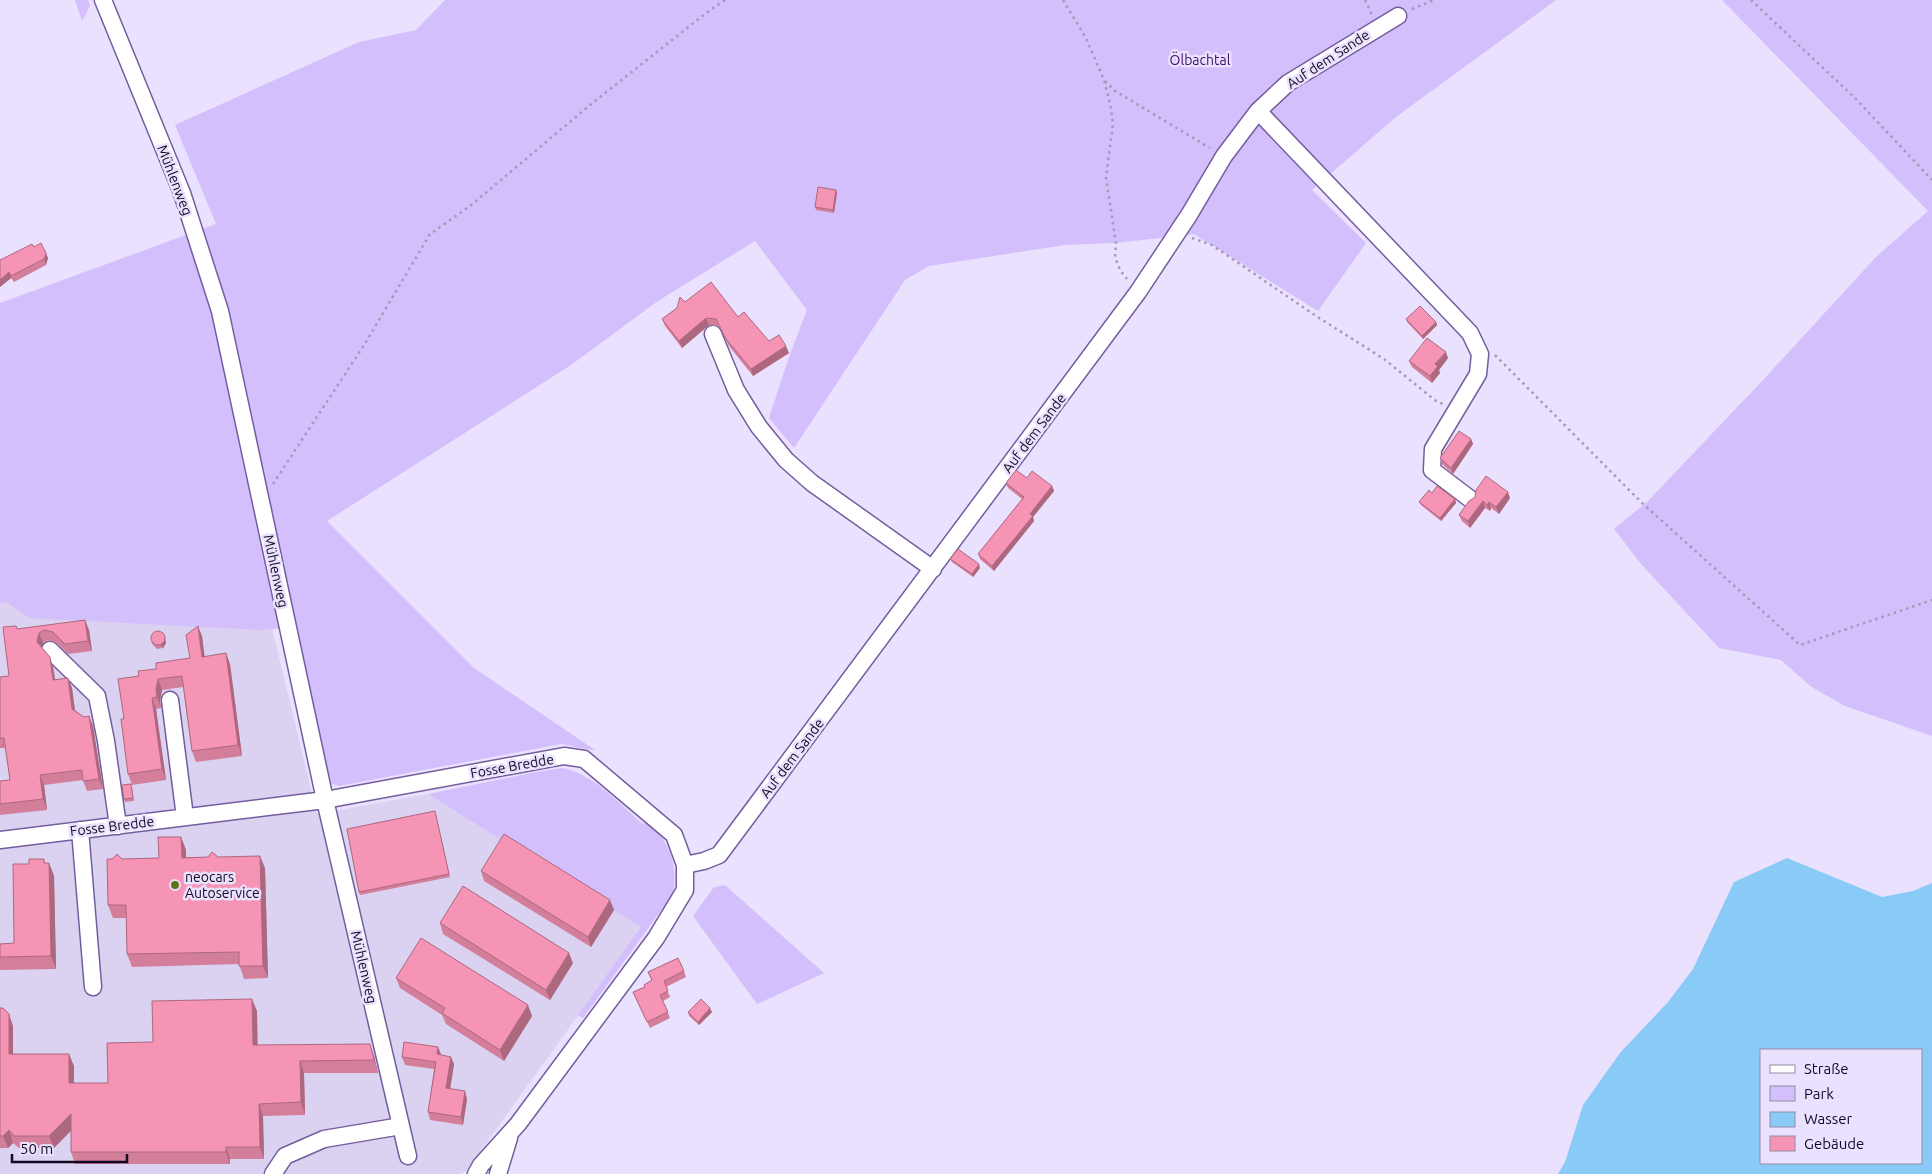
<svg xmlns="http://www.w3.org/2000/svg" width="1932" height="1174" font-family="Ubuntu,sans-serif">
	<style>
		.built { fill: #dbd1f1 }
		.green { fill: #d3bffc }
		.water { fill: #89caf7; fill-rule: evenodd }
		.lines { fill: none; stroke-linecap: round; stroke-linejoin: round }
		.minor-casing { stroke: #745d9e; stroke-width: 19 }
		.path { stroke: #a39ab5; stroke-width: 2.5; stroke-dasharray: 2.5 4; stroke-linecap: butt }
		.minor { stroke: #fff; stroke-width: 16 }
		.wall { fill: #d37f9b }
		.shaded-wall { fill: #ac687e }
		.building { fill: #f594b4; stroke: #ac687e }
		.poi-dot { fill: #62711d; stroke: #eae1fe; stroke-width: 2 }
		.labels { text-anchor: middle; dominant-baseline: central; stroke-width: 5; stroke-linejoin: round; paint-order: stroke }
		.street-label { font-size: 14px; fill: #120821; stroke: #eae1fe }
		.park-label { font-size: 14px; fill: #3d0f6d; stroke: #eae1fe }
		.poi-label { font-size: 14px; fill: #120821; stroke: #eae1fe; text-anchor: start }
	</style>
	<rect width="100%" height="100%" fill="#eae1fe"/>
	<path class="built" d="M 6,602 L 29,618 L 270,620 L 317,814 L 428,794 L 642,927 L 466,1171 L 460,1174 L 0,1174 L 0,604 Z"/>
	<path class="green" d="M 75,0 L 88,0 L 90,6 L 82,21 Z
		M 445,0 L 1556,0 L 1396,117 L 1312,190 L 1366,243 L 1318,311 L 1194,234 L 1116,243 L 1065,245 L 929,266 L 905,280 L 794,448 L 769,418 L 790,354 L 807,310 L 755,241 L 658,301 L 571,365 L 327,521 L 474,668 L 595,750 C 589,751 569,745 561,744 L 339,786 L 325,782 L 284,628 L 260,630 L 29,618 L 6,602 L 0,604 L 0,303 L 216,224 L 175,125 L 359,42 L 416,30 Z
		M 1722,0 L 1932,0 L 1932,736 L 1845,706 L 1810,686 L 1781,660 L 1719,648 L 1641,564 L 1614,529 L 1648,501 L 1763,380 L 1876,257 L 1928,211 Z
		M 563,768 C 595,775 619,804 643,824 L 647,822 C 670,840 678,866 673,894 L 583,1018 L 578,1015 L 641,927 L 428,794 L 536,772 Z
		M 725,885 L 824,973 L 757,1004 L 693,916 L 714,887 Z"/>
	<path class="water" d="M 1787,858 L 1882,897 L 1913,891 L 1932,883 L 1932,1174 L 1558,1174 L 1565,1162 L 1583,1105 L 1620,1053 L 1668,1002 L 1693,969 L 1734,882 ZM 1761,1050 L 1921,1050 L 1921,1163 L 1761,1163 Z"/>
	<g class="lines">
		<g class="minor-casing">
			<path id="minor" d="M 103,0 L 182,193 L 220,311 L 325,800 L 408,1156
				M 1258,111 L 1470,333 L 1480,354 L 1478,374 L 1433,449 L 1432,470 L 1469,498
				M 713,334 L 736,390 L 759,427 L 786,460 L 812,483 L 933,569
				M 50,650 L 97,696 L 106,741 L 118,826
				M 170,700 L 185,817
				M 80,830 L 93,987
				M 0,840 L 325,800 L 564,756 L 584,759 L 674,835 L 685,865 L 685,890 L 656,938 L 518,1124 L 481,1165 L 476,1174
				M 685,865 L 704,861 L 719,855 L 1138,292 L 1189,215 L 1224,156 L 1258,111 L 1288,83 L 1398,16
				M 273,1174 L 285,1156 L 324,1139 L 401,1126
				M 498,1174 L 509,1138"/>
		</g>
		<path class="path" d="M 1063,0 L 1086,38 L 1104,80 L 1110,103 L 1113,123 L 1106,178 L 1116,243 L 1115,257 L 1120,270 L 1127,279
			M 1365,0 L 1372,15
			M 1751,0 L 1856,99 L 1932,180
			M 1412,9 L 1434,0
			M 1105,81 L 1115,91 L 1210,148
			M 1192,238 L 1212,245 L 1316,316 L 1384,359 L 1436,401 L 1443,404
			M 1495,355 L 1642,503 L 1800,645 L 1932,600
			M 273,484 L 366,342 L 430,234 L 470,206 L 590,105 L 710,10 L 725,0"/>
		<use href="#minor" class="minor"/>
	</g>
	<path class="wall" d="M 836,190 L 837,193 L 834,213 L 816,210 L 815,207 Z
		M 34,247 L 48,258 L 46,265 L 14,282 L 11,278 L 0,287 L 0,260 Z
		M 685,302 L 738,317 L 769,341 L 789,353 L 753,376 L 729,346 L 719,326 L 709,325 L 682,348 L 665,326 L 662,319 Z
		M 1406,319 L 1436,322 L 1437,325 L 1423,339 L 1407,322 Z
		M 1448,358 L 1439,370 L 1440,373 L 1432,383 L 1412,367 L 1409,361 Z
		M 1471,439 L 1473,444 L 1453,474 L 1442,464 L 1440,458 Z
		M 1027,478 L 1052,486 L 1054,491 L 1033,517 L 1034,521 L 994,571 L 980,559 L 978,554 L 1022,499 L 1008,488 L 1006,483 Z
		M 1432,493 L 1455,499 L 1456,503 L 1441,521 L 1421,505 L 1419,502 Z
		M 1510,498 L 1499,514 L 1491,508 L 1490,511 L 1485,508 L 1470,528 L 1462,521 L 1459,515 L 1469,501 Z
		M 950,559 L 980,568 L 973,577 L 952,562 Z
		M 16,626 L 18,629 L 89,630 L 92,651 L 68,654 L 57,643 L 48,640 L 43,643 L 41,648 L 53,667 L 55,680 L 68,678 L 72,688 L 75,710 L 84,717 L 89,716 L 93,726 L 103,789 L 87,791 L 83,780 L 44,785 L 47,810 L 0,815 L 0,781 L 10,780 L 6,748 L 0,748 L 0,677 L 9,676 Z
		M 202,636 L 204,656 L 230,664 L 242,756 L 196,762 L 192,751 L 183,687 L 162,690 L 160,701 L 161,708 L 156,709 L 166,780 L 132,785 L 128,774 L 124,719 L 139,676 L 156,669 L 190,658 Z
		M 165,638 L 166,643 L 163,648 L 157,649 L 153,645 L 151,642 Z
		M 132,787 L 134,801 L 125,802 L 124,799 Z
		M 435,811 L 450,877 L 360,895 L 359,892 Z
		M 181,837 L 186,850 L 186,857 L 218,857 L 265,868 L 268,978 L 244,979 L 239,964 L 132,967 L 127,954 L 127,918 L 113,918 L 108,905 L 122,859 L 159,858 Z
		M 44,859 L 45,863 L 49,863 L 54,876 L 56,969 L 0,970 L 0,944 L 14,943 L 29,864 Z
		M 481,871 L 614,910 L 591,947 L 484,881 Z
		M 440,923 L 573,963 L 550,1000 L 443,934 Z
		M 684,971 L 686,977 L 666,987 L 670,997 L 663,1001 L 670,1018 L 650,1028 L 633,992 L 644,987 L 652,981 L 648,972 Z
		M 396,978 L 532,1016 L 504,1061 L 446,1024 L 442,1015 L 400,988 Z
		M 0,1008 L 13,1026 L 13,1054 L 74,1066 L 74,1083 L 108,1083 L 153,1042 L 257,1011 L 257,1045 L 374,1056 L 378,1073 L 304,1073 L 305,1115 L 263,1116 L 264,1159 L 230,1159 L 230,1164 L 75,1164 L 71,1152 L 71,1131 L 54,1148 L 19,1148 L 13,1143 L 8,1148 L 0,1148 Z
		M 688,1012 L 712,1012 L 699,1025 L 689,1016 Z
		M 441,1054 L 441,1055 L 454,1064 L 450,1089 L 467,1099 L 463,1125 L 430,1120 L 428,1112 L 434,1069 L 405,1065 L 402,1057 Z"/>
	<path class="shaded-wall" d="M 836,190 L 837,193 L 834,213 L 833,210 Z
		M 46,253 L 48,258 L 46,265 L 44,259 Z
		M 9,272 L 11,278 L 0,287 L 0,280 Z
		M 706,318 L 709,325 L 682,348 L 679,341 Z
		M 1436,322 L 1437,325 L 1423,339 L 1422,336 Z
		M 786,346 L 789,353 L 753,376 L 751,369 Z
		M 1446,352 L 1448,358 L 1439,370 L 1440,373 L 1432,383 L 1430,376 L 1435,364 Z
		M 1471,439 L 1473,444 L 1453,474 L 1451,468 Z
		M 1052,486 L 1054,491 L 1033,517 L 1034,521 L 994,571 L 992,566 L 1030,514 Z
		M 1508,492 L 1510,498 L 1499,514 L 1496,507 Z
		M 1455,499 L 1456,503 L 1441,521 L 1440,518 Z
		M 1483,501 L 1485,508 L 1470,528 L 1468,521 Z
		M 1489,502 L 1491,508 L 1490,511 L 1487,505 Z
		M 979,564 L 980,568 L 973,577 L 972,574 Z
		M 85,620 L 89,630 L 92,651 L 88,641 Z
		M 198,626 L 202,636 L 206,667 L 202,657 Z
		M 39,633 L 43,643 L 40,652 L 37,642 Z
		M 164,634 L 166,643 L 163,648 L 161,645 Z
		M 226,653 L 230,664 L 242,756 L 238,745 Z
		M 50,657 L 53,667 L 57,691 L 53,680 Z
		M 68,678 L 72,688 L 76,719 L 72,709 Z
		M 158,679 L 162,690 L 160,701 L 161,708 L 157,697 L 156,690 Z
		M 152,698 L 156,709 L 166,780 L 162,769 Z
		M 89,716 L 93,726 L 103,789 L 99,779 Z
		M 40,775 L 44,785 L 47,810 L 43,799 Z
		M 181,837 L 186,850 L 186,870 L 182,858 Z
		M 260,856 L 265,868 L 268,978 L 263,966 Z
		M 49,863 L 54,876 L 56,969 L 51,956 Z
		M 610,900 L 614,910 L 591,947 L 588,937 Z
		M 569,953 L 573,963 L 550,1000 L 546,990 Z
		M 252,999 L 257,1011 L 258,1057 L 253,1045 Z
		M 528,1005 L 532,1016 L 504,1061 L 500,1050 Z
		M 710,1008 L 712,1012 L 699,1025 L 698,1022 Z
		M 9,1014 L 13,1026 L 13,1067 L 9,1054 Z
		M 370,1044 L 374,1056 L 378,1073 L 374,1060 Z
		M 438,1047 L 441,1054 L 440,1062 L 437,1054 Z
		M 69,1054 L 74,1066 L 74,1096 L 69,1083 Z
		M 451,1057 L 454,1064 L 449,1096 L 446,1088 Z
		M 300,1061 L 304,1073 L 305,1115 L 301,1102 Z
		M 465,1091 L 467,1099 L 463,1125 L 461,1117 Z
		M 259,1104 L 263,1116 L 264,1159 L 260,1147 Z
		M 71,1114 L 75,1126 L 54,1148 L 49,1136 Z
		M 9,1130 L 13,1143 L 8,1148 L 3,1136 Z
		M 226,1147 L 230,1159 L 230,1164 L 226,1152 Z"/>
	<path class="building" d="M 818,187 L 836,190 L 833,210 L 815,207 Z
		M 41,243 L 46,253 L 44,259 L 11,276 L 9,272 L 0,280 L 0,260 L 32,244 L 34,247 Z
		M 711,282 L 738,317 L 744,312 L 769,341 L 779,335 L 786,346 L 751,369 L 726,339 L 716,319 L 706,318 L 679,341 L 662,319 L 677,308 L 680,297 L 685,302 Z
		M 1420,306 L 1436,322 L 1422,336 L 1406,319 Z
		M 1427,338 L 1446,352 L 1435,364 L 1438,366 L 1430,376 L 1409,361 Z
		M 1459,431 L 1471,439 L 1451,468 L 1440,458 Z
		M 1016,470 L 1027,478 L 1032,471 L 1052,486 L 1030,514 L 1033,516 L 992,566 L 978,554 L 1024,497 L 1006,483 Z
		M 1486,476 L 1508,492 L 1496,507 L 1489,502 L 1487,505 L 1483,501 L 1468,521 L 1459,515 L 1469,501 L 1475,497 L 1476,490 Z
		M 1437,486 L 1455,499 L 1440,518 L 1419,502 L 1429,490 L 1432,493 Z
		M 958,549 L 979,564 L 972,574 L 950,559 Z
		M 85,620 L 88,641 L 65,644 L 53,632 L 44,630 L 39,633 L 37,642 L 50,657 L 53,680 L 68,678 L 72,709 L 84,717 L 89,716 L 99,779 L 83,781 L 82,770 L 40,775 L 43,799 L 0,804 L 0,781 L 10,780 L 4,738 L 0,738 L 0,677 L 9,676 L 3,627 L 16,626 L 17,629 Z
		M 198,626 L 202,657 L 226,653 L 238,745 L 192,751 L 182,676 L 158,679 L 156,690 L 157,697 L 152,698 L 162,769 L 128,774 L 121,719 L 124,719 L 118,679 L 139,676 L 138,671 L 156,669 L 156,663 L 190,658 L 186,635 Z
		M151 638a7 7 0 1 1 14 0a7 7 0 1 1-14 0Z
		M 131,784 L 133,798 L 124,799 L 122,785 Z
		M 435,811 L 449,874 L 359,892 L 347,829 Z
		M 504,834 L 610,900 L 588,937 L 481,871 Z
		M 158,837 L 181,837 L 182,858 L 208,857 L 212,852 L 218,857 L 260,856 L 263,966 L 239,966 L 239,952 L 127,954 L 126,905 L 108,905 L 107,859 L 112,859 L 117,854 L 122,859 L 159,858 Z
		M 29,859 L 44,859 L 44,863 L 49,863 L 51,956 L 0,957 L 0,944 L 14,943 L 13,864 L 29,864 Z
		M 463,886 L 569,953 L 546,990 L 440,923 Z
		M 421,938 L 528,1005 L 500,1050 L 442,1013 L 445,1008 L 396,978 Z
		M 678,958 L 684,971 L 664,981 L 668,991 L 660,995 L 668,1012 L 647,1022 L 633,992 L 645,987 L 644,985 L 652,980 L 648,972 Z
		M 252,999 L 253,1045 L 370,1044 L 374,1060 L 300,1061 L 301,1102 L 259,1104 L 260,1147 L 226,1147 L 226,1152 L 71,1152 L 71,1114 L 49,1136 L 14,1136 L 9,1130 L 3,1136 L 0,1136 L 0,1008 L 3,1008 L 9,1014 L 9,1054 L 69,1054 L 69,1083 L 108,1083 L 107,1043 L 153,1042 L 152,1001 Z
		M 701,999 L 710,1008 L 698,1022 L 688,1012 Z
		M 404,1042 L 438,1047 L 437,1054 L 451,1057 L 446,1088 L 465,1091 L 461,1117 L 428,1112 L 436,1062 L 402,1057 Z"/>
	<circle class="poi-dot" cx="175" cy="885" r="5"/>
	<g class="labels">
		<g class="street-label">
			<text transform="translate(1328 59) rotate(-33)">Auf dem Sande</text>
			<text transform="translate(175 180) rotate(69)">Mühlenweg</text>
			<text transform="translate(1034 433) rotate(-53)">Auf dem Sande</text>
			<text transform="translate(276 571) rotate(78)">Mühlenweg</text>
			<text transform="translate(792 758) rotate(-53)">Auf dem Sande</text>
			<text transform="translate(512 766) rotate(-10)">Fosse Bredde</text>
			<text transform="translate(112 826) rotate(-7)">Fosse Bredde</text>
			<text transform="translate(364 967) rotate(77)">Mühlenweg</text>
		</g>
		<g class="park-label">
			<text x="1200" y="60">Ölbachtal</text>
		</g>
		<g class="poi-label">
			<text x="185" y="877">neocars<tspan x="185" dy="16">Autoservice</tspan></text>
		</g>
	</g>
	<rect x="1760" y="1049" width="162" height="115" fill="#eae1fe" stroke="#948aa6"/>
	<rect x="1770" y="1065" width="25" height="8" fill="#ffffff" stroke="#948aa6"/>
	<text x="1804" y="1074" font-size="15" fill="#120821">Straße</text>
	<rect x="1770" y="1086" width="25" height="15" fill="#d3bffc" stroke="#948aa6"/>
	<text x="1804" y="1099" font-size="15" fill="#120821">Park</text>
	<rect x="1770" y="1112" width="25" height="15" fill="#89caf7" stroke="#948aa6"/>
	<text x="1804" y="1124" font-size="15" fill="#120821">Wasser</text>
	<rect x="1770" y="1136" width="25" height="15" fill="#f594b4" stroke="#948aa6"/>
	<text x="1804" y="1149" font-size="15" fill="#120821">Gebäude</text>
	<path d="M12 1154v8h115v-8" fill="none" stroke="#120821" stroke-width="2.5"/>
	<text x="20" y="1154" font-size="15" fill="#120821" stroke="#eae1fe" stroke-width="4" paint-order="stroke">50 m</text>
</svg>
